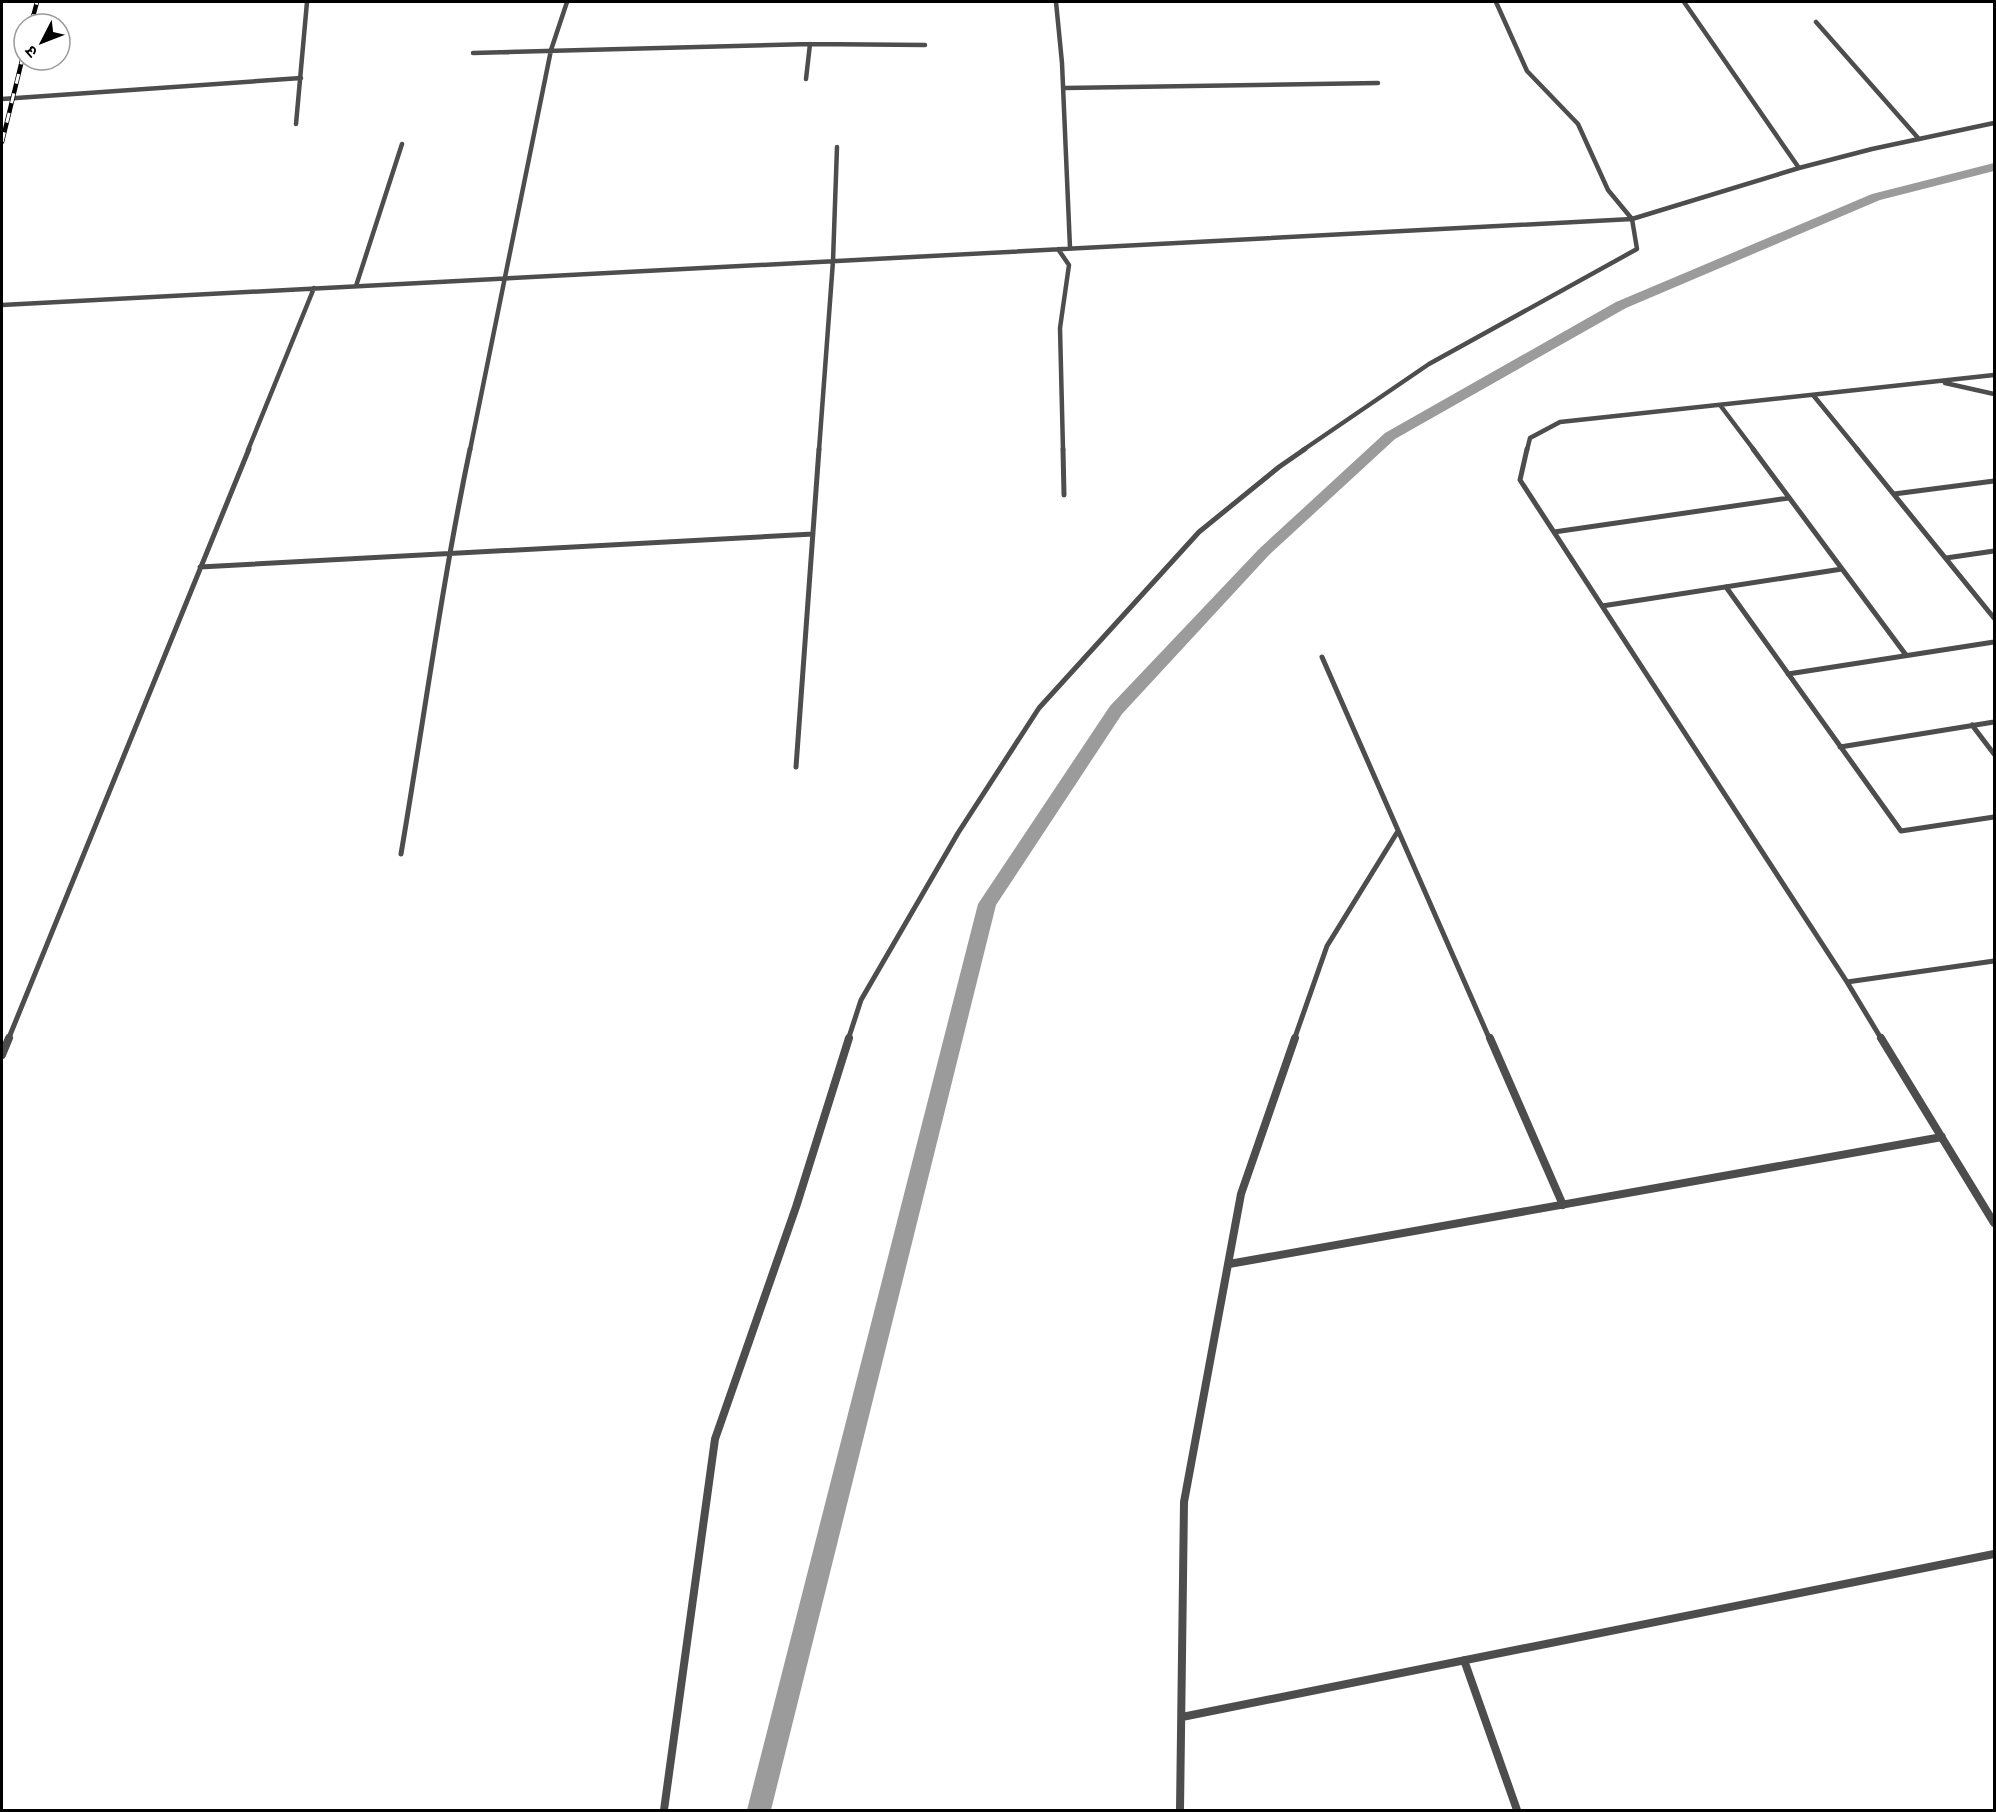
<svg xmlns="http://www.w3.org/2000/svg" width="1996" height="1812" font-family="'Work Sans','Noto Sans Devanagari',sans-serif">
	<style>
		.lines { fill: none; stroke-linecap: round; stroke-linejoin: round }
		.stream { fill: #9b9b9b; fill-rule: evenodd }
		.street-far2 { stroke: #4d4d4d; stroke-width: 4.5 }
		.street-far1 { stroke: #4d4d4d; stroke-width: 5 }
		.street { stroke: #4d4d4d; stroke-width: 8 }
		.rail-casing { stroke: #000; stroke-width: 4.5 }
		.rail { stroke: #fff; stroke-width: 3; stroke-dasharray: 10; stroke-linecap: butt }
	</style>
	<rect width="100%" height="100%" fill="#fff"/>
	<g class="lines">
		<path class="stream" d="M 1994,163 L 1994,171 L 1880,200 L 1626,308 L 1395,439 L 1269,555 L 1122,714 L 996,905 L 771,1810 L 747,1810 L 978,904 L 1110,706 L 1259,549 L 1385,433 L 1616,302 L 1872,194 Z"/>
		<path class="street-far2" d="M 1056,2 L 1062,63 L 1070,248
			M 1684,2 L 1799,168
			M 1816,22 L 1919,139
			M 473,53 L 810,44 L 925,45
			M 806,79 L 810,44
			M 1065,88 L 1378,83
			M 2,99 L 301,78
			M 296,124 L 307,2
			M 1058,249 L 1069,265 L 1060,328 L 1063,450
			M 356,286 L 402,144
			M 2,305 L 1632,219 L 1799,168 L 1872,149 L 1994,123
			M 1945,383 L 1994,394
			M 1813,395 L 1858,450
			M 1720,405 L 1754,450
			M 248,450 L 314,288
			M 470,450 L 551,50 L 567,2
			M 819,450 L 833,261 L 837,147
			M 1303,450 L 1429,364 L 1637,249 L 1632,219 L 1608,190 L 1578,124 L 1527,71 L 1496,2
			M 1527,450 L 1530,438 L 1560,422 L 1994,375"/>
		<path class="street-far1" d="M 1063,449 L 1064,495
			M 1527,449 L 1520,480 L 1847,982 L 1882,1040
			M 1753,449 L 1906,655
			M 1857,449 L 1994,618
			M 1894,494 L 1994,481
			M 1554,532 L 1789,498
			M 1946,558 L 1994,551
			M 200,567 L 813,534
			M 1726,587 L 1901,831 L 1994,817
			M 1602,606 L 1842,569
			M 1322,657 L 1490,1040
			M 1788,674 L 1994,642
			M 1972,725 L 1994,754
			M 1840,747 L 1994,722
			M 796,767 L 819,449
			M 401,854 C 424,719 442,583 470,449
			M 1847,982 L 1994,961
			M 8,1040 L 249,449
			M 848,1040 L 861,1000 L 958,833 L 1039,708 L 1199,532 L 1279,467 L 1305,449
			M 1294,1040 L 1327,946 L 1398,831"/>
		<path class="street" d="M 1490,1038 L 1563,1205
			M 1881,1038 L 1994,1223
			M 2,1055 L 9,1038
			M 1229,1264 L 1942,1137
			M 1464,1660 L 1517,1810
			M 1182,1717 L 1994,1554
			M 664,1810 L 715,1439 L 796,1207 L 849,1038
			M 1180,1810 L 1184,1502 L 1241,1194 L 1295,1038"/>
		<g class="rail-casing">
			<path id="rail" d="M 31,24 L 37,2
				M 2,142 L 24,52"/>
		</g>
		<use href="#rail" class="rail"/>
	</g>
	<rect width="1996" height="1812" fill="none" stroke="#000000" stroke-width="6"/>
	<g transform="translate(42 42) rotate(228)"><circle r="28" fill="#ffffff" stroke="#999999" stroke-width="1.5"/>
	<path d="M0-4.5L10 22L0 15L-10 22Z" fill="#000000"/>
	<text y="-9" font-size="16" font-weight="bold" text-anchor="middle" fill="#000000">उ</text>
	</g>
</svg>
